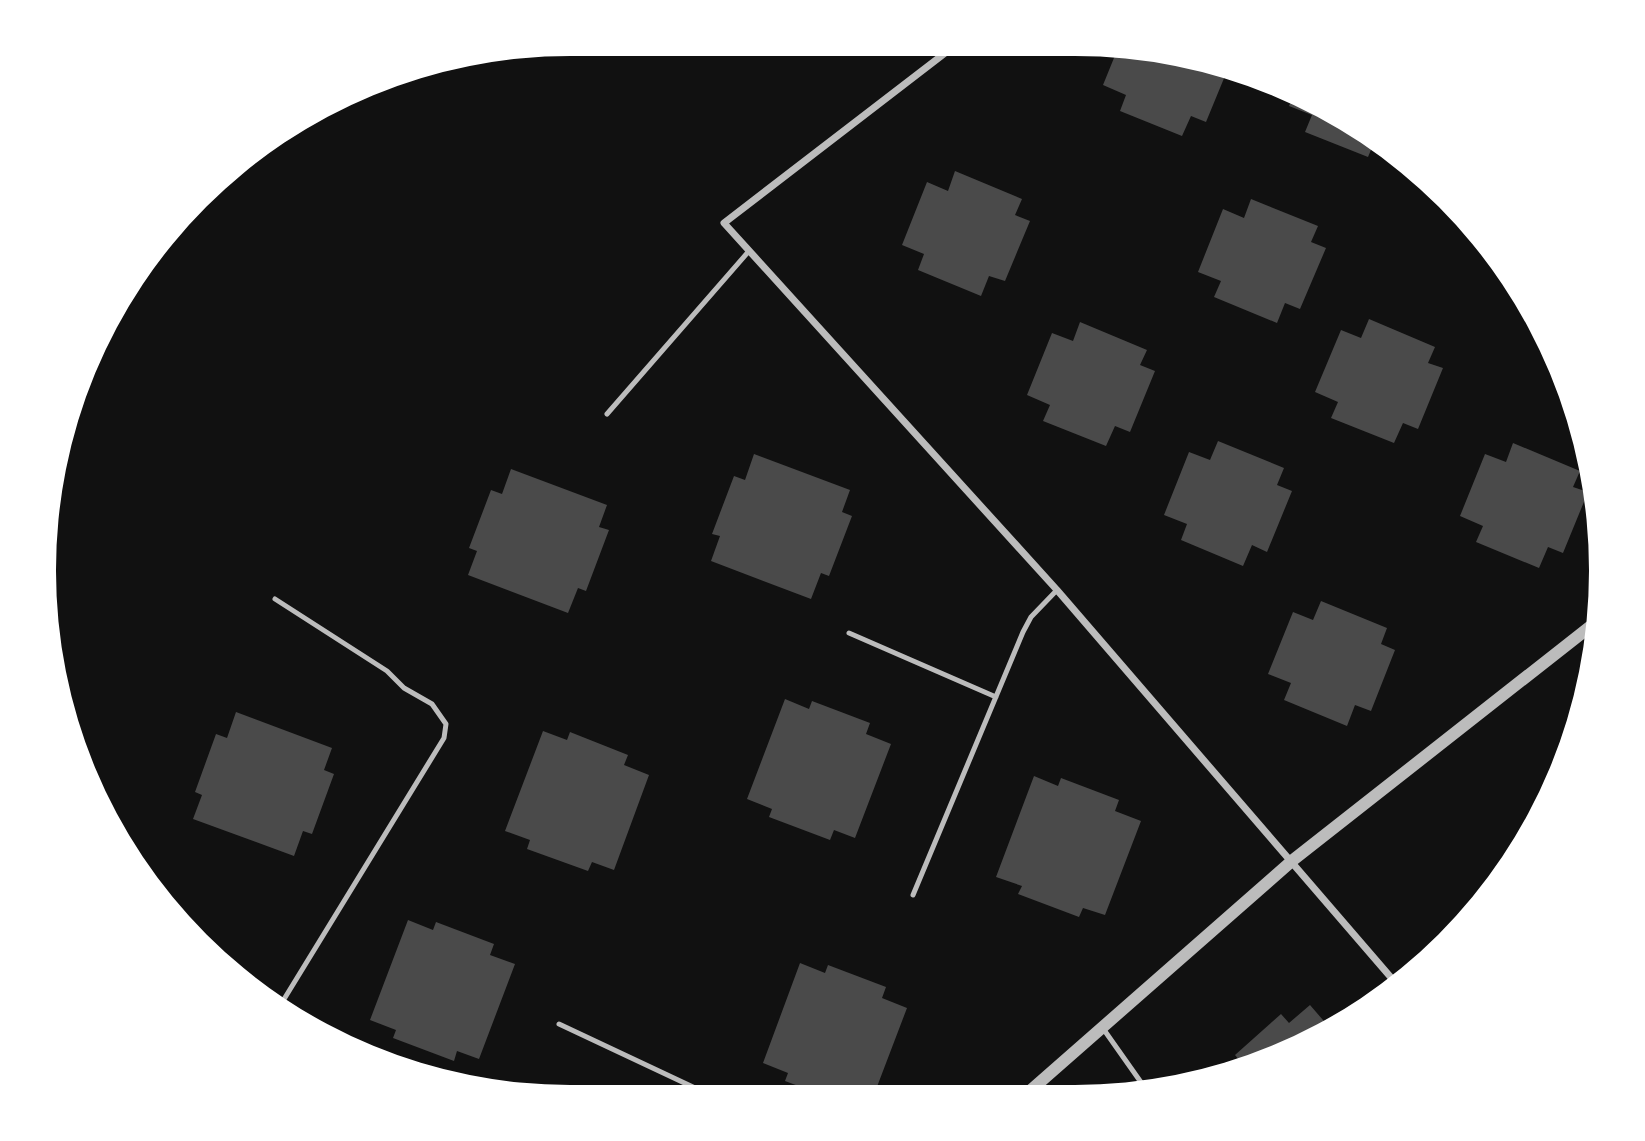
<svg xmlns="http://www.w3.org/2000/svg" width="1645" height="1141" font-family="Commissioner,sans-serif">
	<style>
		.building { fill: #4a4a4a }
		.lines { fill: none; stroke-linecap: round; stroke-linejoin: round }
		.service { stroke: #bcbcbc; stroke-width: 5 }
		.minor { stroke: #bcbcbc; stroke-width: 7 }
		.tertiary { stroke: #bcbcbc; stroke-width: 12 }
	</style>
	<rect width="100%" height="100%" fill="#111"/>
	<path class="building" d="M 1116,53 L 1177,54 L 1227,71 L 1206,122 L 1191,116 L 1182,136 L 1120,111 L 1126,95 L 1103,85 Z
		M 1294,94 L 1308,98 L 1373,145 L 1368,157 L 1305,132 L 1312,115 L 1289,106 Z
		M 955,171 L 1022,199 L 1015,215 L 1030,221 L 1005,281 L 989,276 L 981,296 L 918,270 L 924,254 L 902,245 L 927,182 L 948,191 Z
		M 1251,199 L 1318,226 L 1311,242 L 1326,248 L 1300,309 L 1285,303 L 1277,323 L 1214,297 L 1221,281 L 1198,272 L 1223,209 L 1244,218 Z
		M 1369,319 L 1435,347 L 1428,363 L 1443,368 L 1418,429 L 1403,423 L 1394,443 L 1331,418 L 1338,402 L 1315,392 L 1341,330 L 1361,338 Z
		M 1080,322 L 1147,350 L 1140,365 L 1155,371 L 1130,432 L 1115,426 L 1106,446 L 1043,421 L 1050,405 L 1027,395 L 1052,333 L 1073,341 Z
		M 1218,441 L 1284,468 L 1277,485 L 1292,491 L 1267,552 L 1252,545 L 1243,566 L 1181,540 L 1187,524 L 1164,515 L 1189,452 L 1210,460 Z
		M 1513,443 L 1580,471 L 1573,487 L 1588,492 L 1563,553 L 1548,547 L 1539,568 L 1476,542 L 1483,526 L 1460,516 L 1485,454 L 1506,462 Z
		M 754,454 L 850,490 L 842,512 L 852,516 L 829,576 L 821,573 L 811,599 L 711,561 L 720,536 L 712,534 L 734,476 L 745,480 Z
		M 511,469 L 607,505 L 599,527 L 609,530 L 586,591 L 578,588 L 568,613 L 468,575 L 477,551 L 469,548 L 491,490 L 502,494 Z
		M 1321,601 L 1387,628 L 1381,644 L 1395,650 L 1371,711 L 1355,705 L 1347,726 L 1284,700 L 1291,683 L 1268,674 L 1293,612 L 1313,620 Z
		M 785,699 L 809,709 L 812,701 L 870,723 L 866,734 L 891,744 L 855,838 L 834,830 L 830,840 L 769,817 L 772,809 L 747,799 Z
		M 236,712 L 332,748 L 324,770 L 334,774 L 312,834 L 303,831 L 294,856 L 193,819 L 202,795 L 195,792 L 216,734 L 227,738 Z
		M 543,731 L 567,740 L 570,732 L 628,755 L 624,765 L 649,775 L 614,870 L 592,862 L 588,871 L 527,849 L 530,840 L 505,831 Z
		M 1034,776 L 1058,786 L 1061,778 L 1119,800 L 1115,811 L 1141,821 L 1105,915 L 1083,908 L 1079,917 L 1018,894 L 1022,886 L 996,877 Z
		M 408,920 L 433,930 L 436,922 L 494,944 L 490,955 L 515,964 L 479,1059 L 457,1051 L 454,1061 L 393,1038 L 396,1030 L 370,1020 Z
		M 800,963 L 825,973 L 828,965 L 886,987 L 882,998 L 907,1008 L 875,1092 L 817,1093 L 785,1081 L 788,1073 L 763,1063 Z
		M 1310,1005 L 1329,1027 L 1308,1043 L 1232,1069 L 1240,1061 L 1235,1055 L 1281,1014 L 1289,1023 Z"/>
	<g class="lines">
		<path class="service" d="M 607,414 L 749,251
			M 275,599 L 387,671 L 404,688 L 432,704 L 446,724 L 444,738 L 278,1009
			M 849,633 L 996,697
			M 913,895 L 1023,632 L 1031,617 L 1057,590
			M 559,1024 L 710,1095
			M 1102,1027 L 1145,1088"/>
		<path class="minor" d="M 949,50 L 724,223 L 1057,590 L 1394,981"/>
		<path class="tertiary" d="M 1031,1090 L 1293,860 L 1596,622"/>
	</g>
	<path d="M0 0H1645V1141H0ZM570 56H1075A514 514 0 0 1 1589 570V571A514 514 0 0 1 1075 1085H570A514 514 0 0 1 56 571V570A514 514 0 0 1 570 56Z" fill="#fff" fill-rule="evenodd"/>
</svg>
